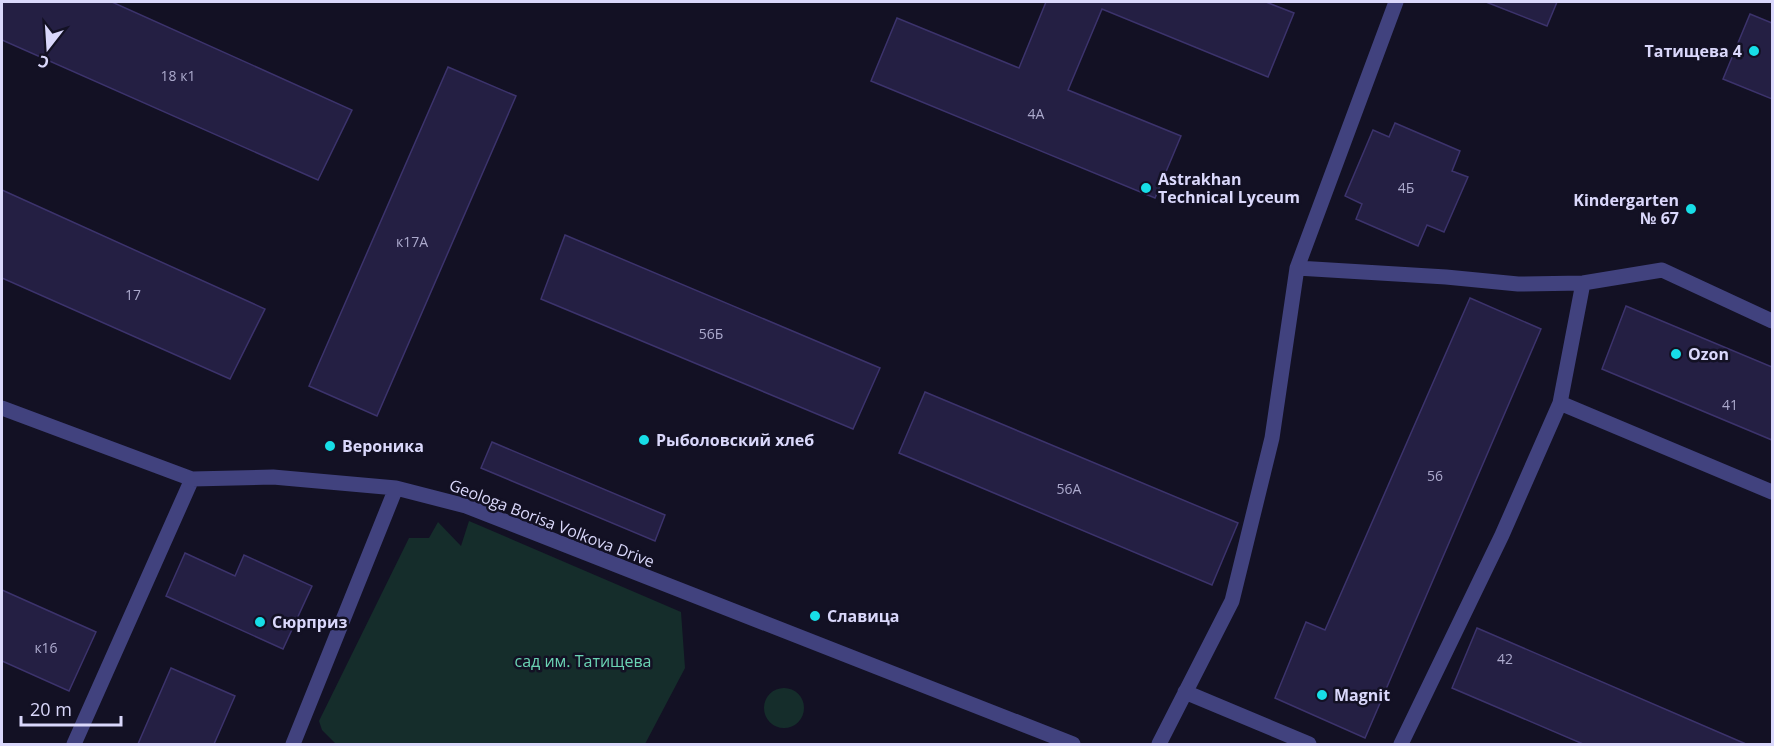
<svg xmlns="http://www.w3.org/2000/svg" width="1774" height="746" font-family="'Open Sans',sans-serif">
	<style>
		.green { fill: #152d2b }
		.building { fill: #241f43; stroke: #3c336c; stroke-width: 1.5 }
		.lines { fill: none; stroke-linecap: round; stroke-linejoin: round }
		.minor { stroke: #41427e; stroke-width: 15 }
		.poi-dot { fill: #17dee7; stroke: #131124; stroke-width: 2 }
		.labels { text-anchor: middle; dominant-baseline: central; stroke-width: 5; stroke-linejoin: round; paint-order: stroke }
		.number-label { font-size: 14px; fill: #acaacd }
		.poi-label { font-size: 16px; font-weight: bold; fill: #dad8fb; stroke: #131124; text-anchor: start }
		.street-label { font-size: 16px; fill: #dad8fb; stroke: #131124 }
		.park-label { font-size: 16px; fill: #6bd4b4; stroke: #131124 }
	</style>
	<rect width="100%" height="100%" fill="#131124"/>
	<path class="green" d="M 469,521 L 681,612 L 685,668 L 645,744 L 336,744 L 322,730 L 319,721 L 409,538 L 429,538 L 438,522 L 461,546 Z
		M764 708a20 20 0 1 1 40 0a20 20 0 1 1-40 0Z"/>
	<path class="building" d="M 2,2 L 112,2 L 352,110 L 318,180 L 2,40 Z
		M 1046,2 L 1266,2 L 1294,13 L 1268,77 L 1102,9 L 1068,90 L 1181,136 L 1155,198 L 871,81 L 897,18 L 1019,68 Z
		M 1486,2 L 1557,2 L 1547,26 Z
		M 1750,14 L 1772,23 L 1772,99 L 1723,79 Z
		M 448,67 L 516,96 L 377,416 L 309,386 Z
		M 1395,123 L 1460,151 L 1452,171 L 1468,177 L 1444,232 L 1427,225 L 1418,246 L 1356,219 L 1362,204 L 1345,196 L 1373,130 L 1389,137 Z
		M 2,190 L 265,309 L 230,379 L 2,278 Z
		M 565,235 L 880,368 L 853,429 L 541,299 Z
		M 1470,298 L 1541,329 L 1365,738 L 1275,698 L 1306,622 L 1325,630 Z
		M 1626,306 L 1772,367 L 1772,440 L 1602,369 Z
		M 925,392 L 1238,523 L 1212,585 L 899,453 Z
		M 492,442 L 665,515 L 655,541 L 481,468 Z
		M 185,553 L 235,576 L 244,555 L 312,586 L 283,649 L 166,596 Z
		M 2,590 L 96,632 L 69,691 L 2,661 Z
		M 1477,628 L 1746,744 L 1583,744 L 1452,688 Z
		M 171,668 L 235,696 L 214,744 L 138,744 Z"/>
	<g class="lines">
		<path class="minor" d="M 1396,2 L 1297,268 L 1446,277 L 1518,284 L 1583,283 L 1662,270 L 1772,321
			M 1560,403 L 1772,492
			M 2,408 L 192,479 L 273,477 L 396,488 L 466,506 L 1073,744
			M 1185,692 L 1309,744
			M 74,744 L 192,479
			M 293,744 L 396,488
			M 1159,744 L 1232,601 L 1272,438 L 1297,268
			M 1401,744 L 1502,535 L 1560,403 L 1583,283"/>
	</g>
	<g class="poi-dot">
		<circle cx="1754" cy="51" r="6"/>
		<circle cx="1146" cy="188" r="6"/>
		<circle cx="1691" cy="209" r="6"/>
		<circle cx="1676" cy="354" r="6"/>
		<circle cx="644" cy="440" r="6"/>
		<circle cx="330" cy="446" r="6"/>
		<circle cx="815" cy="616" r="6"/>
		<circle cx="260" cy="622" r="6"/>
		<circle cx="1322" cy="695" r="6"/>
	</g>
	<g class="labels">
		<g class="number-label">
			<text x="178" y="75">18 к1</text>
			<text x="1036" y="113">4А</text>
			<text x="1406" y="187">4Б</text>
			<text x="412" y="241">к17А</text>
			<text x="133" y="294">17</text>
			<text x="711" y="333">56Б</text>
			<text x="1730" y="404">41</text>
			<text x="1435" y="475">56</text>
			<text x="1069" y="488">56А</text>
			<text x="46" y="647">к16</text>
			<text x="1505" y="658">42</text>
		</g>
		<g class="poi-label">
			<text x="1742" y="51" text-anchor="end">Татищева 4</text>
			<text x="1158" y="179">Astrakhan<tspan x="1158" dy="18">Technical Lyceum</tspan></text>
			<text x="1679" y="200" text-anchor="end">Kindergarten<tspan x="1679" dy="18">№ 67</tspan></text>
			<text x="1688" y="354">Ozon</text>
			<text x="656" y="440">Рыболовский хлеб</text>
			<text x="342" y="446">Вероника</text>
			<text x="827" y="616">Славица</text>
			<text x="272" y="622">Сюрприз</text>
			<text x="1334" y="695">Magnit</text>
		</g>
		<g class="street-label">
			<text transform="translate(552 523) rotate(21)">Geologa Borisa Volkova Drive</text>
		</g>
		<g class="park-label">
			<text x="583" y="661">сад им. Татищева</text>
		</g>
	</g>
	<rect width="1774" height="746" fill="none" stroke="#dad8fb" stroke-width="6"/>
	<g transform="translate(48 48) rotate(197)" stroke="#131124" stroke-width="4.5" paint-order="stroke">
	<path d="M0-4.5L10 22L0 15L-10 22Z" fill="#dad8fb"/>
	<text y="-9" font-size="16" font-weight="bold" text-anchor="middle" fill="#dad8fb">С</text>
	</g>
	<path d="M21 716v9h100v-9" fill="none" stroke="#dad8fb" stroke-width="3"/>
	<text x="30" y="716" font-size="18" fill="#dad8fb" stroke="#131124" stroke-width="4.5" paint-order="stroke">20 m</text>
</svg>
